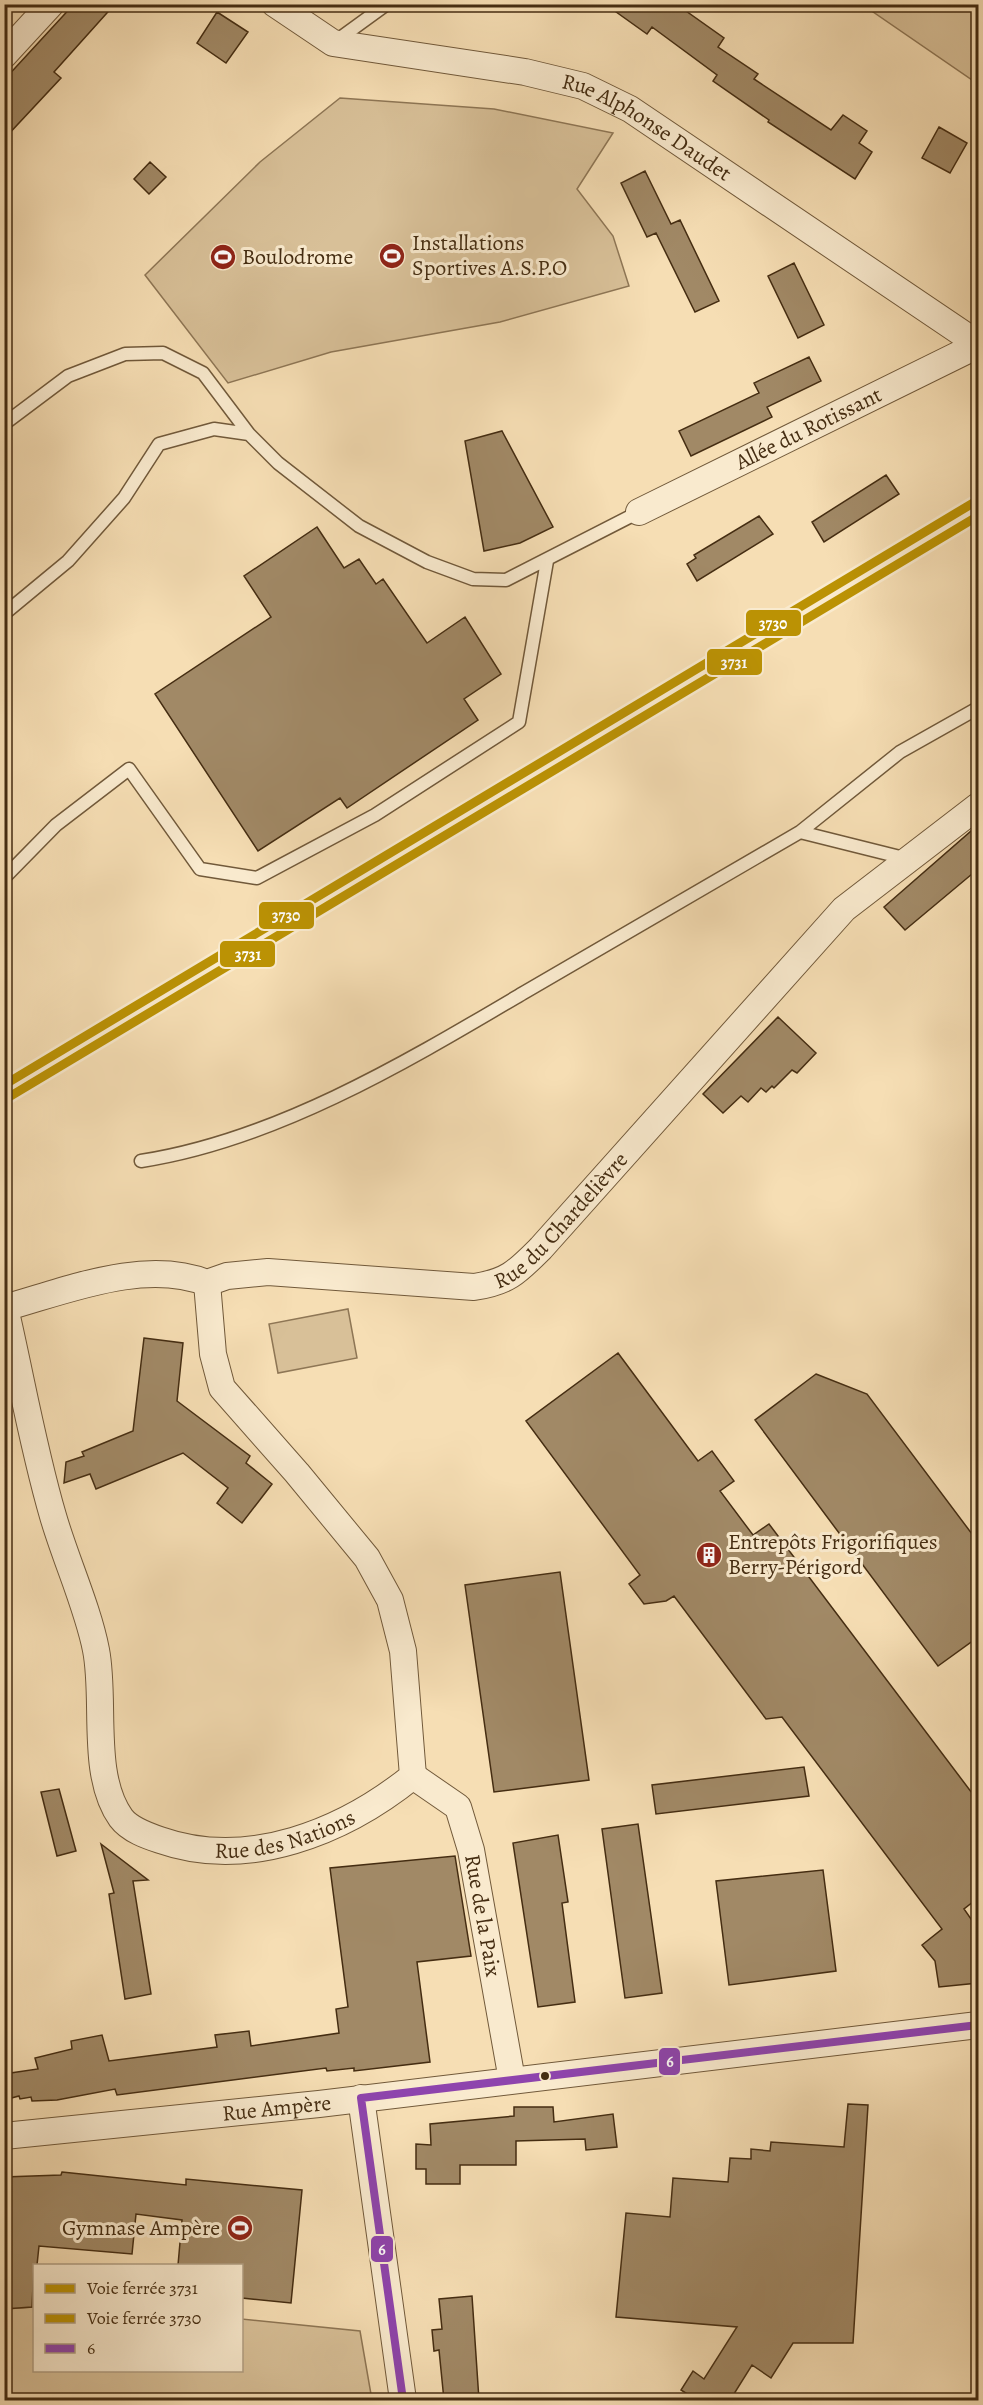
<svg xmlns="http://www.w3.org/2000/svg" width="983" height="2405" font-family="Alegreya,serif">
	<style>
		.green { fill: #d8c098; stroke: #8e7655; stroke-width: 1.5 }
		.building { fill: #a18966; stroke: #452d12; stroke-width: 1.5 }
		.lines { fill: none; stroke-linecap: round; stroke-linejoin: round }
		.lane-casing { stroke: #71593a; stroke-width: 15 }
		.street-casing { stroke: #71593a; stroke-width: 28 }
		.lane { stroke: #f9eace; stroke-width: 12 }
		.street { stroke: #f9eace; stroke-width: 26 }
		.bus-1-casing { stroke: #f9eace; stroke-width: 12 }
		.bus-1 { stroke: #8e44ad; stroke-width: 8 }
		.rail-1-casing { stroke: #f9eace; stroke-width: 14 }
		.rail-2-casing { stroke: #f9eace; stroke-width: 14 }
		.rail-1 { stroke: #bb9204; stroke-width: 9 }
		.rail-2 { stroke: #bb9204; stroke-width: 9 }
		.bus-dot { fill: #452d12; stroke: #f9eace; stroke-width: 2 }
		.labels { text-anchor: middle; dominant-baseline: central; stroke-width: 6; stroke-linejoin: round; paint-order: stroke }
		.street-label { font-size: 22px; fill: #452d12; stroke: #f9eace }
		.poi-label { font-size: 22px; fill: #452d12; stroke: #f9eace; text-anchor: start }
		.line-badge { stroke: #f9eace; stroke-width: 2 }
		.badge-label { font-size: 16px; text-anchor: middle; font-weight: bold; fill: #fff }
	</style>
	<rect width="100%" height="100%" fill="#f6deb4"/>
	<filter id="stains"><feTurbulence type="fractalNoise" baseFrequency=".00333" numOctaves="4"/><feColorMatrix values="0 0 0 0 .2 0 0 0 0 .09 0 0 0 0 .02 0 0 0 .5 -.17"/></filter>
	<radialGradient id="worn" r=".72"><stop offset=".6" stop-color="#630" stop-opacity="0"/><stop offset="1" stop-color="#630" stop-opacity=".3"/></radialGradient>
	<path class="green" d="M 863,5 L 978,5 L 978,84 Z
		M 340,98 L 494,109 L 613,133 L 577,189 L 613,236 L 629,286 L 500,322 L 331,352 L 228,383 L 145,275 L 260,162 Z
		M 348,1309 L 357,1358 L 278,1373 L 269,1324 Z
		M 34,2307 L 34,2370 L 242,2370 L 242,2319 L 360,2331 L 372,2400 L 5,2400 L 5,2309 Z"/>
	<path class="building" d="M 74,4 L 115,4 L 54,72 L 61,78 L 4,139 L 4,80 Z
		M 605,4 L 676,4 L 724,38 L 718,47 L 758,74 L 754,79 L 831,130 L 843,115 L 867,131 L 859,143 L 872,152 L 855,179 L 768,122 L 769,120 L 713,81 L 717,75 L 652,27 L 647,34 Z
		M 217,12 L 248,32 L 226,63 L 197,43 Z
		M 939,127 L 967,143 L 950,173 L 922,158 Z
		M 150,162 L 166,177 L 149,194 L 134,179 Z
		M 645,171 L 671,224 L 680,220 L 719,301 L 695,312 L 656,233 L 647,237 L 621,183 Z
		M 794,263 L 824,325 L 798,338 L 768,276 Z
		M 809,357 L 821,381 L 767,407 L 772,417 L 691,456 L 679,431 L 759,393 L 754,383 Z
		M 502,431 L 553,527 L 520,543 L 484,551 L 465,441 Z
		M 886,475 L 899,494 L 824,542 L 812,522 Z
		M 759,516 L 773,534 L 697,581 L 687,564 L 696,558 L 694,555 Z
		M 317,527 L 344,568 L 359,559 L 376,584 L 383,579 L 427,643 L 465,617 L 501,674 L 464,699 L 478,720 L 347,808 L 340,798 L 258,851 L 155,694 L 271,617 L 244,576 Z
		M 978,825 L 978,869 L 905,930 L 884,907 Z
		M 778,1017 L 816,1053 L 797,1073 L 792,1070 L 774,1088 L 772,1086 L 766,1092 L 761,1088 L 748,1102 L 741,1096 L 723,1113 L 703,1094 Z
		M 144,1338 L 183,1343 L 177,1401 L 250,1456 L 246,1463 L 272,1484 L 242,1523 L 217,1503 L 228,1488 L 183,1453 L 96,1489 L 90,1474 L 64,1483 L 66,1462 L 84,1456 L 82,1452 L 133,1431 Z
		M 618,1353 L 698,1461 L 712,1451 L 734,1481 L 720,1491 L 753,1535 L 769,1524 L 978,1801 L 978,1898 L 964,1909 L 978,1929 L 978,1983 L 939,1987 L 935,1961 L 922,1945 L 942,1929 L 782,1717 L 766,1719 L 674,1596 L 666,1601 L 644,1604 L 629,1584 L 640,1575 L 526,1421 Z
		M 816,1374 L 867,1394 L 978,1542 L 978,1637 L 938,1666 L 755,1420 Z
		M 560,1572 L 589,1780 L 494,1792 L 465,1585 Z
		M 804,1767 L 809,1796 L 656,1814 L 652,1785 Z
		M 59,1789 L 76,1851 L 57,1856 L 41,1792 Z
		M 638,1824 L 662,1993 L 625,1998 L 602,1829 Z
		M 558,1835 L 568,1902 L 562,1903 L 575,2002 L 538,2007 L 513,1843 Z
		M 101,1844 L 148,1880 L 133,1881 L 151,1994 L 125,1999 L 109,1894 L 114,1893 Z
		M 455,1856 L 471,1956 L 417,1962 L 430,2062 L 354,2071 L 354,2068 L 327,2071 L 326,2068 L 117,2095 L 115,2089 L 57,2100 L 32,2101 L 31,2097 L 20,2099 L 19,2096 L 4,2100 L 4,2074 L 38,2069 L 35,2058 L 72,2049 L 71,2041 L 102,2035 L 109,2061 L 217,2047 L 215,2035 L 249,2031 L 251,2046 L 339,2033 L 336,2009 L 348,2007 L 330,1868 Z
		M 823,1870 L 836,1971 L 729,1985 L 716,1881 Z
		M 848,2104 L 868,2105 L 853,2343 L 793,2343 L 771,2378 L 752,2365 L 732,2397 L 737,2400 L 690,2400 L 692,2397 L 681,2390 L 693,2371 L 704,2379 L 737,2327 L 616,2317 L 626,2213 L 670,2217 L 673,2178 L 728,2182 L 730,2158 L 751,2159 L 751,2149 L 770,2151 L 771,2142 L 844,2147 Z
		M 514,2107 L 553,2107 L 554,2122 L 613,2114 L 617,2147 L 586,2150 L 585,2139 L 516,2141 L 516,2165 L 460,2165 L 460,2184 L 426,2184 L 426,2169 L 416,2169 L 416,2144 L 431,2145 L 430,2124 L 514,2116 Z
		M 62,2172 L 186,2185 L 186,2179 L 302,2190 L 291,2303 L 242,2298 L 242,2265 L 178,2265 L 182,2220 L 136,2214 L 132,2254 L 39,2246 L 37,2265 L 34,2265 L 32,2307 L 4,2309 L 4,2224 L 7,2224 L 4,2177 L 61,2175 Z
		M 472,2296 L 479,2400 L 444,2400 L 439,2350 L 434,2351 L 432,2330 L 442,2329 L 439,2299 Z"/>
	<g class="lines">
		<g class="lane-casing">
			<path id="lane" d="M 336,41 L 387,4
				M 4,424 L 68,376 L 125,354 L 163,353 L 203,373 L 249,434
				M 4,614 L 68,561 L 124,498 L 159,444 L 214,429 L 249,434 L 278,463 L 359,526 L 427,562 L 473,579 L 506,580 L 639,512
				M 800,832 L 900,752 L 978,708
				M 4,878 L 56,825 L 129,769 L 200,869 L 257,878 L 375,815 L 519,722 L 547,561
				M 141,1161 C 277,1140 408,1061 525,992 C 617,939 708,885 800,832 L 908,859"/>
		</g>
		<g class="street-casing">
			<g id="street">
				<path id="s1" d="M 275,4 L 333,43 L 525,72 L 583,86 L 630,109 L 978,344"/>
				<path d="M 4,55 L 51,4"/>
				<path id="s2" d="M 639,512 L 978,345"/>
				<path id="s3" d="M 4,1308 C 66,1291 144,1258 207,1283 L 227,1276 L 268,1272 L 474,1287 C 508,1282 517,1272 541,1248 L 844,909 L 978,806"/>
				<path id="s4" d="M 5,1308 C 21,1377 33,1448 53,1516 C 65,1558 88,1608 96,1650 C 106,1700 90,1775 121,1818 C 130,1830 148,1836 160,1840 C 248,1871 344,1832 413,1776 L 403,1651 L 390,1600 L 367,1558 L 297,1473 L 222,1388 L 213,1354 L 207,1283"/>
				<path id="s5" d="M 413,1776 L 458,1807 L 471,1850 L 512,2080"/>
				<path d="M 361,2098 L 403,2400"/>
				<path id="s6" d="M 4,2136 L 319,2104 L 978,2025"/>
			</g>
		</g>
		<use href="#lane" class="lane"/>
		<use href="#street" class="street"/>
		<g class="bus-1-casing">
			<path id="bus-1" d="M 361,2098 L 978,2025
				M 361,2098 L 403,2400"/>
		</g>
		<use href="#bus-1" class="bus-1"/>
		<g class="rail-1-casing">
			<path id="rail-1" d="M 4,1100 L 978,516"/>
		</g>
		<g class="rail-2-casing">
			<path id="rail-2" d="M 4,1085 L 978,500"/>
		</g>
		<use href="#rail-1" class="rail-1"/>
		<use href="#rail-2" class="rail-2"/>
	</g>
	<defs>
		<g id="stadium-disc" transform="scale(1.35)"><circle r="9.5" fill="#8f2418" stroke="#f9eace"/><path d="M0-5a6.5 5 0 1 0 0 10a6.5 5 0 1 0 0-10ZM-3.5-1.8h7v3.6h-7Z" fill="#fff"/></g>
		<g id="building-disc" transform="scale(1.35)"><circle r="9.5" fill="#8f2418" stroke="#f9eace"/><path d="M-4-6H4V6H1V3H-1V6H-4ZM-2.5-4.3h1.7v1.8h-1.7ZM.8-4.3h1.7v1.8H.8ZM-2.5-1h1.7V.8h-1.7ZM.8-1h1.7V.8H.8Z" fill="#fff"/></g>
	</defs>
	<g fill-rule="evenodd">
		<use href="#stadium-disc" x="392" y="256"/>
		<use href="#stadium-disc" x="223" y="257"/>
		<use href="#building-disc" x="709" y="1555"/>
		<use href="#stadium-disc" x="240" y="2228"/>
	</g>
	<circle class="bus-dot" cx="545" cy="2076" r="5"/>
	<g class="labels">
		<g class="street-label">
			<text stroke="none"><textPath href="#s1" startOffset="399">Rue Alphonse Daudet</textPath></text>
			<text stroke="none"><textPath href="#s2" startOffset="189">Allée du Rotissant</textPath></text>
			<text stroke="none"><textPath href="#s3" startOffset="590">Rue du Chardelièvre</textPath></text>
			<text stroke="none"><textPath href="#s4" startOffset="700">Rue des Nations</textPath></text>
			<text stroke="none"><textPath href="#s5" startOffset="166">Rue de la Paix</textPath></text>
			<text stroke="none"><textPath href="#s6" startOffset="274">Rue Ampère</textPath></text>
		</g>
		<g class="poi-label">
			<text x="412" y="243">Installations<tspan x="412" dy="25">Sportives A.S.P.O</tspan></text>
			<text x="242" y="257">Boulodrome</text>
			<text x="728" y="1542">Entrepôts Frigorifiques<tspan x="728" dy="25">Berry-Périgord</tspan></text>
			<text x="220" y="2228" text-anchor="end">Gymnase Ampère</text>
		</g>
	</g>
	<g class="line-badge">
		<rect x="745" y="609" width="57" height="28" rx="6" fill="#bb9204"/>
		<rect x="706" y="648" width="57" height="28" rx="6" fill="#bb9204"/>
		<rect x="258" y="901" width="57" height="29" rx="6" fill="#bb9204"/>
		<rect x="219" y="940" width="57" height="28" rx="6" fill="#bb9204"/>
		<rect x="658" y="2047" width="23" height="29" rx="6" fill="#8e44ad"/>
		<rect x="370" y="2235" width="24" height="28" rx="6" fill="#8e44ad"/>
	</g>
	<g class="badge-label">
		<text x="773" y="629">3730</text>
		<text x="734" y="668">3731</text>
		<text x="286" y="921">3730</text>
		<text x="248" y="960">3731</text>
		<text x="670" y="2067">6</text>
		<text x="382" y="2255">6</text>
	</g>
	<rect width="983" height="2405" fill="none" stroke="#f6deb4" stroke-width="24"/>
	<rect x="6" y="6" width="971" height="2393" fill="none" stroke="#452d12" stroke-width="3"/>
	<rect x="12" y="12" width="959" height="2381" fill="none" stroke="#452d12" stroke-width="1.5"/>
	<rect x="33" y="2264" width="210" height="108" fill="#f9eace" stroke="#b19e83" stroke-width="1.5"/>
	<rect x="45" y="2284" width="30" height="9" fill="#bb9204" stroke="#b19e83" stroke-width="1.5"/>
	<text x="87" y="2294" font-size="18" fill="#452d12">Voie ferrée 3731</text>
	<rect x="45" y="2314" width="30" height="9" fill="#bb9204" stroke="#b19e83" stroke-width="1.5"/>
	<text x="87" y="2324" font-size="18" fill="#452d12">Voie ferrée 3730</text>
	<rect x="45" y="2344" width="30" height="9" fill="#8e44ad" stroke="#b19e83" stroke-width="1.5"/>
	<text x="87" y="2354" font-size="18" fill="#452d12">6</text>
	<rect width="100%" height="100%" filter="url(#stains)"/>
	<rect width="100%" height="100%" fill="url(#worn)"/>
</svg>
